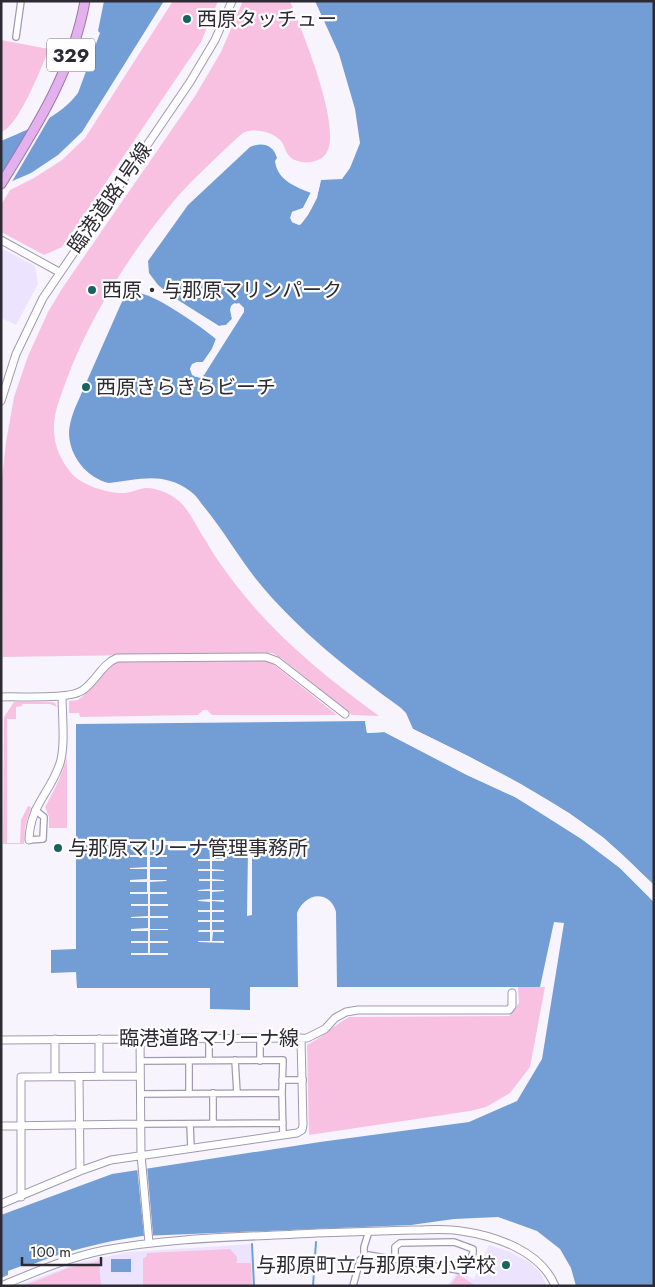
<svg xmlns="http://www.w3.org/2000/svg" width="655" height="1287" font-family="Jost,'Noto Sans JP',sans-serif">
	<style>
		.built { fill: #ece4fe }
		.green { fill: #f8c1e2 }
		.water { fill: #739ed5 }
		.pier { fill: #f7f4fe }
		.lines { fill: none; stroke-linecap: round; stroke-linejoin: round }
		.stream { stroke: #739ed5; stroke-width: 2 }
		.minor-casing { stroke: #a099b0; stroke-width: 8 }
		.tertiary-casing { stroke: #a099b0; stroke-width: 9 }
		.trunk-casing { stroke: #9f76a9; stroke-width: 11 }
		.minor { stroke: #fff; stroke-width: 5.5 }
		.tertiary { stroke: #fff; stroke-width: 7 }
		.trunk { stroke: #e3b2ee; stroke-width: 9 }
		.poi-dot { fill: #166460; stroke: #fff; stroke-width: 2 }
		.labels { text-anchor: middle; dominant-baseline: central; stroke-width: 4.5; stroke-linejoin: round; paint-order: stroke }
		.shield { fill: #fff; stroke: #6c6a70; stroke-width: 1 }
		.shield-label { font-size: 19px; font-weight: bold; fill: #2d2a33 }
		.poi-label { font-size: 20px; fill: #2d2a33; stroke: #fff; text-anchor: start }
		.street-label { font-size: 20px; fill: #2d2a33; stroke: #fff }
	</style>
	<rect width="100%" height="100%" fill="#f7f4fe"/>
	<path class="built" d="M 1,248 L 35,266 L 38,284 L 16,325 L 1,318 Z
		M 251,1244 L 253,1286 L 17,1286 L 77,1263 L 129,1252 Z
		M 489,1245 L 508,1251 L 529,1262 L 540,1272 L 547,1286 L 447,1286 L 457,1272 L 474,1279 Z"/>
	<path class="green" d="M 173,1 L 218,1 L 201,42 L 62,247 L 44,255 L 1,232 L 1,205 L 10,190 L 34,178 L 62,160 L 85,138 Z
		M 243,1 L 290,1 C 301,29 345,132 325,155 C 317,164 299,165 290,157 C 285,152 285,146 281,141 C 273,132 256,128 245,132 C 242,133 238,137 236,139 C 216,158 196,176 178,196 C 132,250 89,317 65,384 C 60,398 53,414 54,431 C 54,446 62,463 73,475 C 84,486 110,494 125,493 C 132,492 139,489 145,488 C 156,487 171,494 179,501 C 190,511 197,528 206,541 C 215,557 225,571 236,585 C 276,637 326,677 379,716 L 352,715 L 281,658 L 272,653 L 3,657 L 2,479 L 6,442 L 14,397 L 28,356 L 48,312 L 63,287 L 195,96 L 221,52 Z
		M 1,40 L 49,49 C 42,66 18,128 1,132 Z
		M 120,661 L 266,661 L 273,664 L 337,715 L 212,715 L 207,710 L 203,710 L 198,715 L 80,717 L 79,713 L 69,713 L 69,701 L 78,700 L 83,696 L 109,666 Z
		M 14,702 L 51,702 L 55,703 L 57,707 L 50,704 L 22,704 L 22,706 L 16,707 L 16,719 L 7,719 L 7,843 L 20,843 L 21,820 L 28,806 L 31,807 L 25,827 L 24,844 L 3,844 L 4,717 Z
		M 67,757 L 67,828 L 49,828 L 49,817 L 45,807 C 54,791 62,775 67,757 Z
		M 518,987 L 545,987 L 530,1067 L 510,1093 L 486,1107 L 470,1111 L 309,1135 L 307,1045 C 323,1037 334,1025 349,1017 L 509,1016 L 519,1003 Z
		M 230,1249 L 237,1257 L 237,1262 L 235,1263 L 251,1263 L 252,1286 L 143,1286 L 143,1258 L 146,1257 L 147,1253 Z
		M 99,1261 L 101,1286 L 23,1286 L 68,1268 Z
		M 458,1274 L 476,1286 L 450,1286 Z"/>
	<path class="water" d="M 104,1 L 164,1 L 82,132 L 58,155 L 31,173 L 1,186 L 1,141 C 29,129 60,117 78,93 L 100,33 L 98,31 Z
		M 315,1 L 654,1 L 654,885 C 637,869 621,852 603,838 C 546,793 478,761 413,729 L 406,713 L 401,708 C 349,670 297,630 256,579 C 238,556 223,530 205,508 C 200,502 196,495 190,491 C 162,471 139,480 109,483 C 87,478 70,457 69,434 C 69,425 72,416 75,408 L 120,306 C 123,300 126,294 133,293 C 149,289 197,325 211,334 L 216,339 L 212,349 L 203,362 C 196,362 193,362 190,369 L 195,377 L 204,375 L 244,308 L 235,303 C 227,307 232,312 232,319 L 226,325 L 219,326 L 179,302 L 158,285 L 149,273 L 148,261 L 188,205 L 250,147 C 262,142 273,144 277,158 L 275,161 C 277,180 296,187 311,193 L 303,208 L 292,212 L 292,222 L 299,225 L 301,224 C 312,210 318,197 321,180 L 342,179 L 350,168 L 360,143 L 355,109 L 339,54 Z
		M 365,721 L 367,733 L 384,732 L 467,775 L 515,797 L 583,840 L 620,868 L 654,902 L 654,1286 L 576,1286 L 571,1268 L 560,1249 L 537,1231 L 498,1217 L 454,1219 L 411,1225 L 142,1236 C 102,1242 65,1251 28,1266 L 24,1265 L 8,1271 L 8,1275 L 1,1278 L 1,1215 L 112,1174 L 320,1142 L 469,1122 L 517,1101 L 542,1059 L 564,923 L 554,922 L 540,987 L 337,987 L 336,912 C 335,908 333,904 330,901 C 317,890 302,900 297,913 L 298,987 L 250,987 L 250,1010 L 210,1009 L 210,988 L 77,988 L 76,972 L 51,973 L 51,950 L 76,949 L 76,724 Z
		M 111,1259 L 131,1259 L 131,1272 L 111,1272 Z"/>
	<path class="pier" d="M 54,110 L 10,185 L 1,188 L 1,175 L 16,152 L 41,121 Z
		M 321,177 L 317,198 L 308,215 L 301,224 L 299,225 L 292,222 L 290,218 L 292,212 L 303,208 L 312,190 L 313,194 L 305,210 L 294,214 L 293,218 L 294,220 L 299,222 L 306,214 L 315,197 L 319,179 Z
		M 170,295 L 219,326 L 226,325 L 232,319 L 230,310 L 232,305 L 239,303 L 244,308 L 244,312 L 204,375 L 200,378 L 192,375 L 190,369 L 192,364 L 197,362 L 203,362 L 212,349 L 216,339 L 180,311 L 213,332 L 218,338 L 214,350 L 205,364 L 194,366 L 193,369 L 194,373 L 199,375 L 202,373 L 241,309 L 238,306 L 233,307 L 232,310 L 234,321 L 227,328 L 218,329 L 177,304 L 171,299 Z
		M 365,721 L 367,721 L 369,731 L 386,730 L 468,773 L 516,795 L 552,815 L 585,838 L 622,866 L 654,898 L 654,902 L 620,868 L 583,840 L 551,818 L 515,797 L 467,775 L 385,732 L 367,733 Z
		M 409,727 L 470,757 L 536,794 L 569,813 L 604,838 L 654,885 L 654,888 L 602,840 L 567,816 L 535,796 L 469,759 L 412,731 Z
		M 76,841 L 256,841 L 256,844 L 252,845 L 252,915 L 247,916 L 248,850 L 244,850 L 244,844 L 211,845 L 212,859 L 224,859 L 224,861 L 212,861 L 212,869 L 224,870 L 224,871 L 212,871 L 212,879 L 224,880 L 224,881 L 212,881 L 212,890 L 224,890 L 224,891 L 212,892 L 212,900 L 224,900 L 224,902 L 212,901 L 212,910 L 224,910 L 224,912 L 212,912 L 212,920 L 224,920 L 224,922 L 212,922 L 212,930 L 224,930 L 224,932 L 213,932 L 212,941 L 224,941 L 224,943 L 198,942 L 198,941 L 210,941 L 210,932 L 198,932 L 199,930 L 210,930 L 210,922 L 198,922 L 198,920 L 210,920 L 210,912 L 198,912 L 198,910 L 210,910 L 210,902 L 198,901 L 198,900 L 210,899 L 210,891 L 198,891 L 198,890 L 210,889 L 210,881 L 199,881 L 199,879 L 210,879 L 210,871 L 198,871 L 198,869 L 210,869 L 210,861 L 198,861 L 198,859 L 210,859 L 209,845 L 150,845 L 150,855 L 167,855 L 167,857 L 150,857 L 150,867 L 167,867 L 167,869 L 150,869 L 150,880 L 167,880 L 166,881 L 150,882 L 150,892 L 167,892 L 167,894 L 150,894 L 150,904 L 168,904 L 168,906 L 150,906 L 150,916 L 168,916 L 168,918 L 150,918 L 150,929 L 168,929 L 168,930 L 150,930 L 150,941 L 168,941 L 168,943 L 150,943 L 150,953 L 168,953 L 168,955 L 131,955 L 131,953 L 148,953 L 148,943 L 131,943 L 131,941 L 148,941 L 148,931 L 131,931 L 131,929 L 148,928 L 148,918 L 131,918 L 131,917 L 148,916 L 148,906 L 131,906 L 131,904 L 148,904 L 148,894 L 130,894 L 130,892 L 147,892 L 147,882 L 130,882 L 130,880 L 147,879 L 147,869 L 130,869 L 130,868 L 147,867 L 147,857 L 130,857 L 130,855 L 147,855 L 147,845 L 76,845 Z
		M 147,1166 L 153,1235 L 144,1236 L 137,1167 Z"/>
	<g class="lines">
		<path class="stream" d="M 252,1244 L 254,1286
			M 313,1286 L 316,1242"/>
		<g class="minor-casing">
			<path id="minor" d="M 16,37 L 21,1
				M 29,840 L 43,839 L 44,817 L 35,810
				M 260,1038 L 260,1061
				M 209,1039 L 209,1060
				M 235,1060 L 237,1093
				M 140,1061 L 283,1060 L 282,1093 L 283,1134
				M 189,1061 L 189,1093
				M 282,1080 L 303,1080
				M 213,1093 L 213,1124
				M 140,1094 L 282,1093
				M 140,1124 L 283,1123
				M 190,1124 L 191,1148
				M 364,1258 L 364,1247 L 369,1231
				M 353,1286 L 360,1260 L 368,1255 L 464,1271 L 473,1253 L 473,1249 L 454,1242 L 400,1243 L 395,1247 L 395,1259"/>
		</g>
		<g class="tertiary-casing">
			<path id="tertiary" d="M 1,240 L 59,272
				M 1,401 L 16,354 L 43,298 L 190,82 L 215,40 L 232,1
				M 1,697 C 20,696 70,700 83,690 C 96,681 102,664 117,658 L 266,657 L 277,661 L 345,714
				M 29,840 C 30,806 49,794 59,766 C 66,749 62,715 62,696
				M 55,1039 L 55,1076
				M 99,1039 L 99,1076
				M 140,1039 L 141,1155 L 149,1243
				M 1,1040 L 307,1038 L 325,1029 L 335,1018 L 346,1012 L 358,1010 L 509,1010 L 512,1006 L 512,993
				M 79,1077 L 80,1171
				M 1,1126 L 140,1124
				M 21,1197 L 21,1077 L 140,1076
				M 1,1204 L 80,1171 L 111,1160 L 297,1133 L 302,1130 L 303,1125 L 301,1038
				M 1,1286 C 35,1272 69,1257 105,1250 C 174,1237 247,1237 317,1233 C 349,1232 380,1231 412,1230 C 428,1230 445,1228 461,1231 C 496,1236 541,1251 555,1286"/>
		</g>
		<g class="trunk-casing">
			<path id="trunk" d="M 1,184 C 37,126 73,69 85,1"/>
		</g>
		<use href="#minor" class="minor"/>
		<use href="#tertiary" class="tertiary"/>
		<use href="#trunk" class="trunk"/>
	</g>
	<g class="poi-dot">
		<circle cx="187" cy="19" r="5"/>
		<circle cx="92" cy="290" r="5"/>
		<circle cx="86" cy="387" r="5"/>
		<circle cx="58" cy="848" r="5"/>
		<circle cx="506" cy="1265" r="5"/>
	</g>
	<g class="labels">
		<rect class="shield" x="47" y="38.5" width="48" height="33" rx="4"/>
		<g class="shield-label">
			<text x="71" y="55">329</text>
		</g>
		<g class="poi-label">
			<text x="197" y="19">西原タッチュー</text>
			<text x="102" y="290">西原・与那原マリンパーク</text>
			<text x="96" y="387">西原きらきらビーチ</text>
			<text x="68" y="848">与那原マリーナ管理事務所</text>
			<text x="496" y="1265" text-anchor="end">与那原町立与那原東小学校</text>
		</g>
		<g class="street-label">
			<text transform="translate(110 198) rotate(-55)">臨港道路1号線</text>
			<text x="209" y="1038">臨港道路マリーナ線</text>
		</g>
	</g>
	<rect width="655" height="1287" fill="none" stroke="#2d2a33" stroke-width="5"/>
	<path d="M22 1257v8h79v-8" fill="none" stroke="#2d2a33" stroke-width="2.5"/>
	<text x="30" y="1257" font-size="15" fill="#2d2a33" stroke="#ffffff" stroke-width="4" paint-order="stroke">100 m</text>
</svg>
